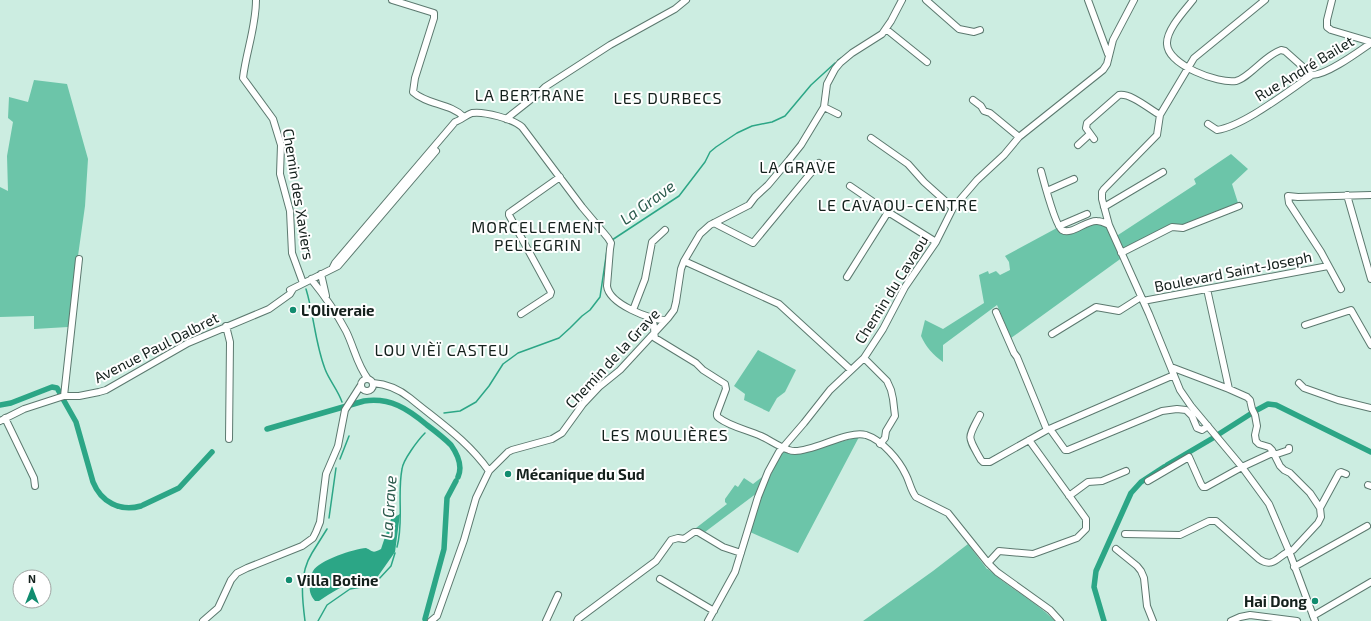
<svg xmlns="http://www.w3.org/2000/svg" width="1371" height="621" font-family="'Exo 2',sans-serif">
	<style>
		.green { fill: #6cc5a9 }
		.water { fill: #2ca686 }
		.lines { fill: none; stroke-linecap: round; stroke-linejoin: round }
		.stream { stroke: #2ca686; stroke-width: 1.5 }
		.canal { stroke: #2ca686; stroke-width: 5.5 }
		.minor-casing { stroke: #5c796f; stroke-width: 8 }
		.minor { stroke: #fff; stroke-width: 6 }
		.poi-dot { fill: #118c6f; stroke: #fff; stroke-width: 1.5 }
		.labels { text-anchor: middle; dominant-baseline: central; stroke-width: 4; stroke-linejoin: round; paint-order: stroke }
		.street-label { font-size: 15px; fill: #14201c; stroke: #fff }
		.poi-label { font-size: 15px; font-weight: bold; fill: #14201c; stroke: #fff; text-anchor: start }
		.neighbourhood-label { font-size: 16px; letter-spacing: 1px; fill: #14201c; stroke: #fff }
		.water-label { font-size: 16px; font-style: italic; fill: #2b5a4c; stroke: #fff }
	</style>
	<rect width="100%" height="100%" fill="#ccede1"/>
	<path class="green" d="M 34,80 L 67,84 L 88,159 L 85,206 L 68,327 L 34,329 L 34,316 L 0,317 L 0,187 L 8,191 L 7,156 L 13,122 L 8,118 L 9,97 L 28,102 Z
		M 1231,154 L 1248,169 L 1232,184 L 1239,206 L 1178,227 L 1121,253 L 1123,257 L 1011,338 L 997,305 L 943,345 L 943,362 C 933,355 926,347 921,336 L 925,320 L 943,329 L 984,303 L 979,275 L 988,271 L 989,274 L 996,271 L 1000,275 L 1010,270 L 1009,262 L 1005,256 L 1055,229 L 1059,226 L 1063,231 L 1092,222 L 1109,225 L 1115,237 L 1196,184 L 1194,179 Z
		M 758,350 L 796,370 L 785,392 L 777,398 L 769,412 L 744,400 L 745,394 L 734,386 Z
		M 859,437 L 798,553 L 750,532 L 763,491 L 783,450 L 797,453 Z
		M 762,477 L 757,493 L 705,532 L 696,528 L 727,504 L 725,502 L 725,499 L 735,485 L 738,487 L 744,478 L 753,484 Z
		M 968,544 L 987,569 L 988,569 C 1009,588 1035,601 1055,621 L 863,621 L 933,571 Z"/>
	<path class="water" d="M 400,514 L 395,552 L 376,579 C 370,581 363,580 357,581 C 343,585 331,593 319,601 L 315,601 C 310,595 309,590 310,583 C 310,579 311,575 313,571 C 319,560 354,549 366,548 C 373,551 372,554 381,549 L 391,519 Z"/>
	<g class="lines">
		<path class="stream" d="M 838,60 L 841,58
			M 612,240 L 679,196 L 705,162 L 710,152 L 716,147 L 737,133 L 752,126 L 772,122 L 785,116 L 811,85 L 835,63
			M 306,289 C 314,315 315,343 325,369 C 329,380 338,390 342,402
			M 444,413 L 460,411 L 476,402 L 489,386 L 503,364 L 518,353 L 559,338 L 570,328 L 582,316 L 590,310 L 600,297 L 607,250
			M 340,459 L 349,436
			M 329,518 L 336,468
			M 397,547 C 404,522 397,495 402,469 C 403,460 418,440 425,433
			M 305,621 C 302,598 299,574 312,553 C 317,545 322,537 327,529
			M 318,621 L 327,605 L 350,589 L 367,586 L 378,580 L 391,566 L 395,553"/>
		<path class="canal" d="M 63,399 L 76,422 L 93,482 C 101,502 120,512 141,506
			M 0,405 L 11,403 L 52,387 L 57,388 L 60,393
			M 1255,411 L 1268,404 L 1276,405 L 1371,452
			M 267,429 L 364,401 C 390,397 408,409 427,425 C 435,431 444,438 451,445 C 458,455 463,466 458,477
			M 1219,434 L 1252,413
			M 1167,465 L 1213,438
			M 143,505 L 179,488 L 212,452
			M 425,619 L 444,549 L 447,498 L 456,481
			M 1104,621 L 1094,587 L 1096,571 L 1131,493 L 1141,482 L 1164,467"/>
		<g class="minor-casing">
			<path id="minor" d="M 256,0 C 256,27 246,52 243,78 L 273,119 L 281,145 L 280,174 L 290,211 L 292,253 L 303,283
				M 392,0 L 434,13 L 434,18 L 415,78 L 413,92 C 427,105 450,103 464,117
				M 926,0 L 959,29 L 974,32 L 980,30
				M 1088,0 L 1108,54
				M 1193,0 C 1185,10 1166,30 1167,44 C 1168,65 1218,84 1236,81 C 1249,78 1265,55 1281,50 L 1285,51 L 1312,75
				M 1265,0 L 1194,58 L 1160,115 L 1157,135 L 1104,189 L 1102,192 L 1102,199 L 1109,225 L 1149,314 L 1180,390 L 1191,406 L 1242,467 L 1269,504 L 1289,551 L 1315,621
				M 1332,0 L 1327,20 L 1327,27 L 1331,30 L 1371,42
				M 886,29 L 927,62
				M 973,100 L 981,106 L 984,111 L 990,113 L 1019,137
				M 824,107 L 838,114
				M 506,119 L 539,93 L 545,87 L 610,45 L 675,9 L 686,0
				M 1208,124 L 1217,130 C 1244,126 1288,91 1312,75 C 1327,75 1358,52 1371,43
				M 871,138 L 908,164 L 924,182 L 953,208
				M 1094,139 L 1086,128 L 1087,123 L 1119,95 C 1131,93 1149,109 1160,115
				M 1078,145 L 1090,134
				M 1041,171 C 1044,182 1055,225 1062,230 C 1071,236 1086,220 1097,221 C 1102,221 1105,223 1109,225
				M 850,186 L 888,212 L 936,242
				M 1047,191 L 1074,179
				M 1347,195 L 1371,279
				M 1104,207 L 1163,172
				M 714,223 L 753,243 L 819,163 L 824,167
				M 1059,226 L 1087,214
				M 1121,253 L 1172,227 L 1183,228 L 1239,206
				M 684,261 L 779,304 L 851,370
				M 333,267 L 335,263 L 455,122 C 461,120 466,115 472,113 C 484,111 513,119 522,127 L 582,207 L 608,238 L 611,243 L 610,249 L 607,286 C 609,304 650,320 666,320
				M 321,274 L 326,296
				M 847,277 L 888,212
				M 311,279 C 324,295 336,312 346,331 C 354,347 357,365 368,379
				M 1207,289 L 1229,389
				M 1341,289 L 1321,252 L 1289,203 L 1288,196 L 1298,197 L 1371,195
				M 290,290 L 338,266 L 436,151
				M 1143,301 L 1328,266
				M 633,310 L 645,279 L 652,242 L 665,230
				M 996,312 L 1014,353 L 1017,357 L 1047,430
				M 521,314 L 550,295 L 551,292 L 509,215 L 509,213 L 560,177
				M 651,318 C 656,325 653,330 655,338 L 696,363 L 703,370 L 725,384 L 726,389 L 717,413 C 717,416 716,416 719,418 C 731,427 748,430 761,436 C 770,440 779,447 789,450 C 791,451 792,451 795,451 C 815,451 848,430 866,435 C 882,440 899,460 906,475 C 910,483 911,491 916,497 L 948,513 L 988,563 L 997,572 L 1050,610 L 1060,621
				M 1305,325 L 1351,310 L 1371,345
				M 226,326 L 230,342 L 229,439
				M 1052,334 L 1096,307 L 1119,311 L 1141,297
				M 864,358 L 887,381 L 891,390 L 893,399 L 895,416 L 886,431 L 885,438 L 880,444
				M361 385a6 6 0 1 1 12 0a6 6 0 1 1-12 0Z
				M 373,383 C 386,384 400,390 410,398 C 439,422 467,440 489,471
				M 1299,383 L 1304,388 L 1338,400 L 1371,408
				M 64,396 L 79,259
				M 980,415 C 967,440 967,435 981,460 L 983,462 L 990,462 L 1047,430 L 1174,375
				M 5,418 L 34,478 L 35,486
				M 0,421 L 24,409 L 64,396 L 79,396 L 99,392 L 106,390 L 188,343 L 269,309 L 290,294 L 293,289
				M 1050,429 L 1065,450 L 1068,450 L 1162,411 L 1177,409 L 1186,410 L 1192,416 L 1197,428 L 1202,430 L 1208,426
				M 1148,481 L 1189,457 L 1201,484 L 1203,487 L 1206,487 L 1242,467 L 1270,454 L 1277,454 L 1289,450 L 1289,448
				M 1368,485 L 1371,486
				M 1069,496 L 1088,482 L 1102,481 L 1126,471
				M 1320,508 L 1339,473 L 1341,472 L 1346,474
				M 1125,534 L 1180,535 L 1209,521 L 1216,521 L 1259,559 C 1275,570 1279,553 1293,550 L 1318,523 L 1321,517 L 1320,508 L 1310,493 L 1290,473 L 1284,470 L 1280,466 L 1272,450 L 1269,447 L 1259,444 L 1256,441 L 1255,435 L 1257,426 L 1255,415 L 1252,409 L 1250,400 L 1247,397 L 1229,389 L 1171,367
				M 1116,549 L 1137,566 L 1141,571 L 1144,578 L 1147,606 L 1153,621
				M 988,563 L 999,551 L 1033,554 L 1077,538 L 1086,529 L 1086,519 L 1029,440
				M 1294,567 L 1367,526
				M 660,579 L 714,611
				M 1313,616 L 1371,582
				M 203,621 L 218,608 L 231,580 L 237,573 L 247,568 L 302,546 L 313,538 L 316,532 L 320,522 L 326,474 L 338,446 L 345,410 L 361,385
				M 431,621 L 437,616 L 464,540 L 476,498 L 489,471 L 508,452 L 512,450 L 552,439 L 562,433 L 583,404 L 599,387 L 620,370 L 668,318 L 674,310 L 676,302 L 681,269 L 684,261 L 700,234 L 710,225 L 749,205 L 755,197 L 768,185 L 789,160 L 801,145 L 824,107 L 827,84 L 835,69 L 840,63 L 852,53 L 882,34 L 891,21 L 902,0
				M 546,621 L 558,595
				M 577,621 L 578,619 L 656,561 L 671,540 L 678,538 L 684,539 L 694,532 L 698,532 L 723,547 L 741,553
				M 708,621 L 735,572 L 758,497 L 768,472 L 779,452 L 804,423 L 830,390 L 864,358 L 883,329 L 905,287 L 936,242 L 953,208 L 977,180 L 1004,155 L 1019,137 L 1103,70 L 1107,64 L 1113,40 L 1134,0
				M 1231,621 L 1240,617 L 1250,615 L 1297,621"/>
		</g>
		<use href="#minor" class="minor"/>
	</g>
	<g class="poi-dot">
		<circle cx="293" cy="310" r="4"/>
		<circle cx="508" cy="474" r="4"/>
		<circle cx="289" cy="580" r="4"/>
		<circle cx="1315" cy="601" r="4"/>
	</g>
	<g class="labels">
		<g class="street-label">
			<text transform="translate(1304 68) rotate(-31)">Rue André Bailet</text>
			<text transform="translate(299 194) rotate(81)">Chemin des Xaviers</text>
			<text transform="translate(1233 271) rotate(-11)">Boulevard Saint-Joseph</text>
			<text transform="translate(891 289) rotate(-58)">Chemin du Cavaou</text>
			<text transform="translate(156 347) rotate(-27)">Avenue Paul Dalbret</text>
			<text transform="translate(612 358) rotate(-47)">Chemin de la Grave</text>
		</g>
		<g class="poi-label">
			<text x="301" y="310">L'Oliveraie</text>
			<text x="516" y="474">Mécanique du Sud</text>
			<text x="297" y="580">Villa Botine</text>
			<text x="1307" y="601" text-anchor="end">Hai Dong</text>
		</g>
		<g class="neighbourhood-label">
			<text x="530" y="94">LA BERTRANE</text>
			<text x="668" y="97">LES DURBECS</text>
			<text x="798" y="166">LA GRAVE</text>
			<text x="898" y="204">LE CAVAOU-CENTRE</text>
			<text x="538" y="226">MORCELLEMENT<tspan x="538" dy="18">PELLEGRIN</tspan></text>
			<text x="442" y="349">LOU VIÈÏ CASTEU</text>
			<text x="665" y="434">LES MOULIÈRES</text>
		</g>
		<g class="water-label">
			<text transform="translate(647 202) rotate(-36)">La Grave</text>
			<text transform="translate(388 507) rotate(-86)">La Grave</text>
		</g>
	</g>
	<g transform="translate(32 589)"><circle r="19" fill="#ffffff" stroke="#a1a6a4"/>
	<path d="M0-3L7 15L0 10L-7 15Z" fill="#118c6f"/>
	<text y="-6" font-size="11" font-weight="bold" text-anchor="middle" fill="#14201c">N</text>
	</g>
</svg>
